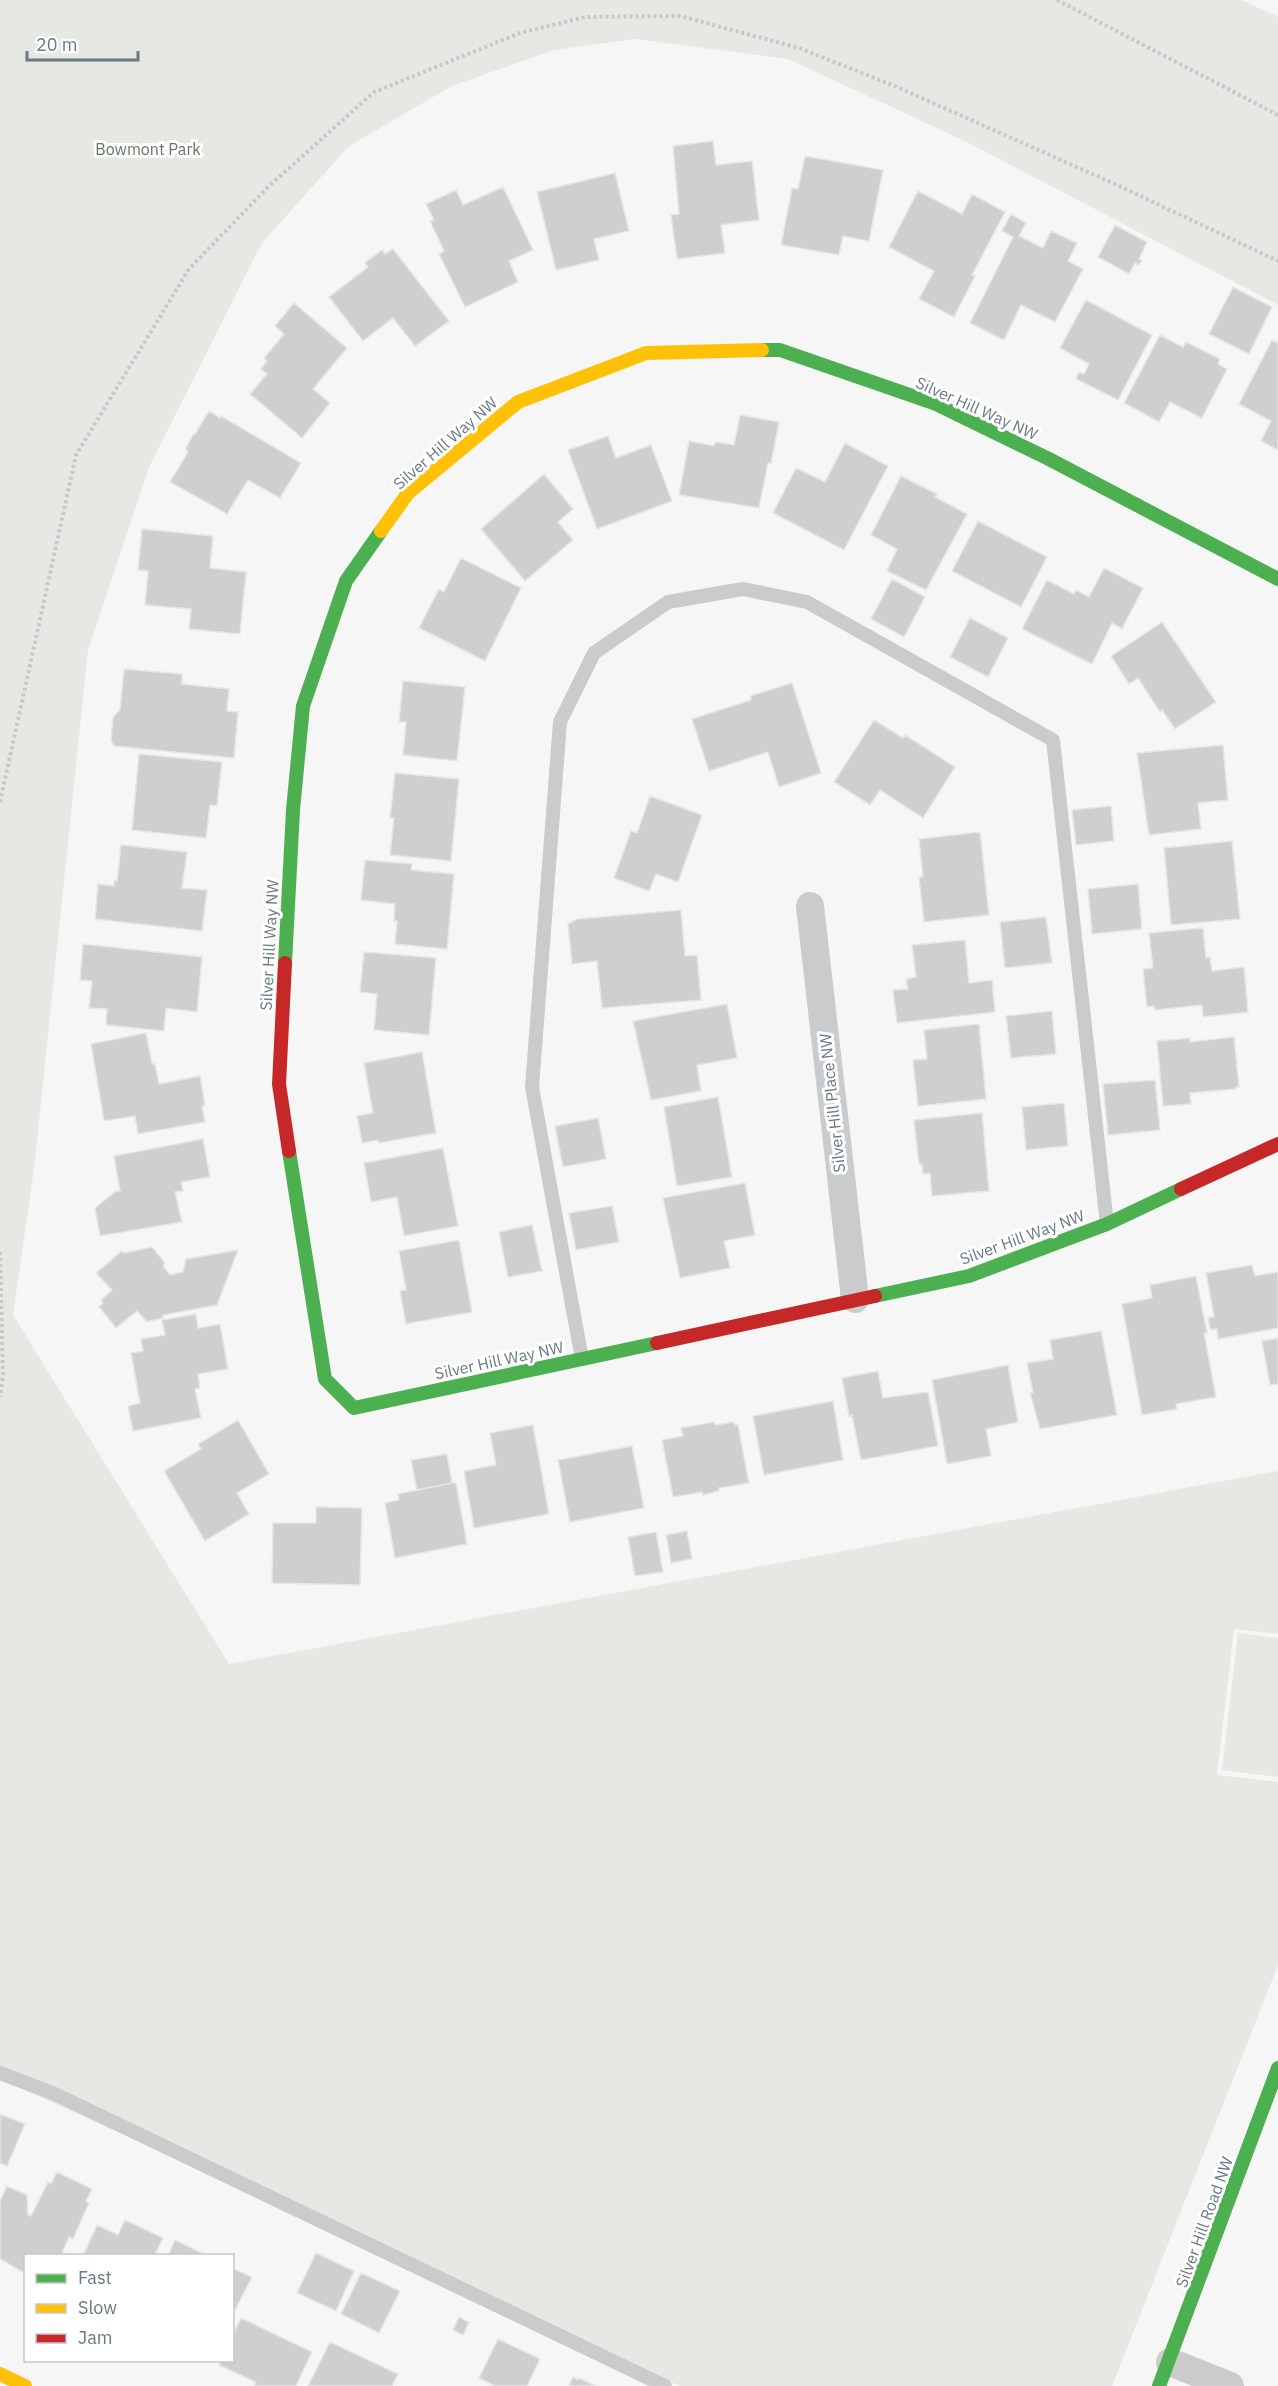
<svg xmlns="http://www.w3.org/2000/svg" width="1278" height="2386" font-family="'IBM Plex Sans',sans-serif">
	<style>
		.green { fill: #e5e8e3 }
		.building { fill: #cecfd0; stroke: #e6e6e6; stroke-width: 1.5 }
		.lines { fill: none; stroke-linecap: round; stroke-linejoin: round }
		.path { stroke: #c7c8c9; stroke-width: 4; stroke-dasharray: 3 3; stroke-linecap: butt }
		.lane { stroke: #c9cbcc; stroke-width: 14 }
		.street { stroke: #c9cbcc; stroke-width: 28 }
		.fast { stroke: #4caf50; stroke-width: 14 }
		.slow { stroke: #ffc107; stroke-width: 14 }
		.jam { stroke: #c62828; stroke-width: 14 }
		.labels { text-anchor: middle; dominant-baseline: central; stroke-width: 6; stroke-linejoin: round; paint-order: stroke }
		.park-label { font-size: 16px; fill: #677663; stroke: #fff }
		.street-label { font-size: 16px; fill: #697983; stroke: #fff }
	</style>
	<rect width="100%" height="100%" fill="#f6f6f6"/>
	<path class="green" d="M 0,0 L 1242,0 L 1278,17 L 1278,305 L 969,143 L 788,59 L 635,39 L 554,50 L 452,86 L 349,146 L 262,243 L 149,467 L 88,650 L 34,1169 L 13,1315 L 229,1664 L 1278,1471 L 1278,1634 L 1234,1629 L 1217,1775 L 1278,1782 L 1278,1965 L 1112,2386 L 680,2386 L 0,2079 Z
		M 1238,1633 L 1278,1638 L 1278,1777 L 1222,1770 Z"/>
	<path class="building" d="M 713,141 L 716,165 L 752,161 L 759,220 L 721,225 L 725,253 L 677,259 L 671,215 L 679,214 L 673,146 Z
		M 805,156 L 883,170 L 869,241 L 843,236 L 839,255 L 781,245 L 792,188 L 798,189 Z
		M 615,173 L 629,231 L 594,239 L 599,260 L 556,270 L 537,192 Z
		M 503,187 L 533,250 L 509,261 L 518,282 L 465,307 L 439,254 L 444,251 L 430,221 L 434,220 L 426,204 L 456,190 L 463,205 Z
		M 918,191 L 962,214 L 972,194 L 1005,212 L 972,275 L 975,276 L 954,317 L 919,299 L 934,271 L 889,247 Z
		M 1011,214 L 1026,223 L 1019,236 L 1043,248 L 1051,231 L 1077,243 L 1068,261 L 1083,269 L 1055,322 L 1021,305 L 1004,340 L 970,323 L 1013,237 L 1002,231 Z
		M 1115,225 L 1147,242 L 1139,259 L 1142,260 L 1139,265 L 1135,263 L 1129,274 L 1098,257 Z
		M 393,249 L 449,321 L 415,346 L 393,318 L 363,341 L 329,297 L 368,267 L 365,263 L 382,250 L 385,254 Z
		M 1233,287 L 1272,307 L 1249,354 L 1209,334 Z
		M 1086,300 L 1152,335 L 1118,400 L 1076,379 L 1079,372 L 1084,374 L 1089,364 L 1060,348 Z
		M 294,303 L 347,348 L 313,389 L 330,403 L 302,438 L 250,394 L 267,374 L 261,369 L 267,361 L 264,358 L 284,334 L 275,326 Z
		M 1160,335 L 1183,347 L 1186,342 L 1220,359 L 1218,364 L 1227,369 L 1202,418 L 1170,402 L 1159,422 L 1124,403 Z
		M 1272,340 L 1278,343 L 1278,450 L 1261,441 L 1271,421 L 1239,404 Z
		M 209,411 L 220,418 L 221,416 L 301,463 L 280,498 L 248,480 L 227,514 L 170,482 L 188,452 L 186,448 L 193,435 L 195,434 Z
		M 740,415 L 779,422 L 771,463 L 768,463 L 759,508 L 679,495 L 689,441 L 714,446 L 716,442 L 734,445 Z
		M 608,436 L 616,458 L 651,445 L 672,501 L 597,529 L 568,450 Z
		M 845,443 L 888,466 L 844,550 L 773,513 L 796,468 L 825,482 Z
		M 544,474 L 573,509 L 558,522 L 573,540 L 525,581 L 481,529 Z
		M 901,476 L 937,494 L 935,497 L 967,514 L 926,590 L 887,571 L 897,549 L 871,535 Z
		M 978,521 L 1047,557 L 1021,607 L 952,571 Z
		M 142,529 L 213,536 L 210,568 L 246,572 L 240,634 L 189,629 L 191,609 L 145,605 L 148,571 L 138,570 Z
		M 461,558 L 521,588 L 485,661 L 419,628 L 439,589 L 444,592 Z
		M 1104,568 L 1143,588 L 1122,629 L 1112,623 L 1092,664 L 1022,629 L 1047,580 L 1074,594 L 1076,590 L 1089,597 Z
		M 892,579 L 925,597 L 904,637 L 871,619 Z
		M 970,618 L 1008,638 L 988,677 L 950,657 Z
		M 1162,622 L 1216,702 L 1175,729 L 1162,710 L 1160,712 L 1138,678 L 1129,684 L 1111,656 Z
		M 124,669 L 182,674 L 182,684 L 229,689 L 227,711 L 238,712 L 234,758 L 114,746 L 111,740 L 113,717 L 120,710 Z
		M 403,681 L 465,687 L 457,761 L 403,755 L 406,722 L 399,722 Z
		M 792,683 L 821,773 L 779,787 L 768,752 L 709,771 L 692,719 L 751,700 L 750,696 Z
		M 874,720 L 903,738 L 905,735 L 955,767 L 923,818 L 880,790 L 870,805 L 834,782 Z
		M 1223,745 L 1228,800 L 1198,803 L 1201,829 L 1149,835 L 1137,753 Z
		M 139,754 L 222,762 L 217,806 L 210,805 L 206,838 L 132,830 Z
		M 395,773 L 459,779 L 451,861 L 390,855 L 394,818 L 390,818 Z
		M 650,796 L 702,815 L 678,882 L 656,874 L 649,891 L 614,878 L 631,831 L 637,833 Z
		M 1111,806 L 1114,841 L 1076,845 L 1072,810 Z
		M 980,832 L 989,915 L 924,922 L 919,877 L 923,877 L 919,839 Z
		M 1232,841 L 1240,919 L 1171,925 L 1164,848 Z
		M 121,845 L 187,852 L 182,888 L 207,890 L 202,931 L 95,919 L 98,884 L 114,886 L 114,881 L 117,881 Z
		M 365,860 L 412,864 L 411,870 L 454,874 L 447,949 L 395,944 L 397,921 L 394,921 L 395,904 L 361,900 Z
		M 1138,884 L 1142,929 L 1092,934 L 1088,889 Z
		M 681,910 L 685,956 L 697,955 L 701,1000 L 602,1008 L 597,961 L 572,964 L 568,924 L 577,919 Z
		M 1046,917 L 1052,963 L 1005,968 L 1000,922 Z
		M 1203,928 L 1206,958 L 1210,957 L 1212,971 L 1244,967 L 1248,1012 L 1203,1017 L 1202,1005 L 1155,1010 L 1154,1006 L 1147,1007 L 1143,969 L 1153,968 L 1149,933 Z
		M 965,940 L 969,983 L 992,980 L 995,1012 L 897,1023 L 893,990 L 908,989 L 906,979 L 916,977 L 912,945 Z
		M 83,944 L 202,957 L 197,1012 L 166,1008 L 164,1031 L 106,1025 L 107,1009 L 89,1008 L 92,981 L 80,980 Z
		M 364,952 L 436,958 L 429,1035 L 374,1030 L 377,994 L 360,992 Z
		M 727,1004 L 737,1058 L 697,1065 L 701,1091 L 651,1100 L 633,1021 Z
		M 1052,1011 L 1056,1054 L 1011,1058 L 1006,1016 Z
		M 979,1024 L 986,1099 L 918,1106 L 913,1060 L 927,1059 L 924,1030 Z
		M 146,1033 L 152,1064 L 155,1064 L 159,1084 L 200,1076 L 205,1106 L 202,1106 L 205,1122 L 138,1134 L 135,1116 L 104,1121 L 91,1044 Z
		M 1234,1037 L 1239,1087 L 1236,1087 L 1236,1089 L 1190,1093 L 1191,1104 L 1163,1106 L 1157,1041 L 1190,1038 L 1190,1042 Z
		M 422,1052 L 436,1133 L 379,1143 L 378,1140 L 362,1143 L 357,1116 L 373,1113 L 364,1063 Z
		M 1155,1080 L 1160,1130 L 1108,1135 L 1103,1084 Z
		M 718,1097 L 732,1177 L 677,1186 L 664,1107 Z
		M 1064,1103 L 1068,1146 L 1026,1150 L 1022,1107 Z
		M 982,1113 L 989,1191 L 932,1196 L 930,1173 L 923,1174 L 922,1164 L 919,1164 L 914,1120 Z
		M 598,1118 L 606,1159 L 563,1167 L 555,1126 Z
		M 203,1139 L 210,1177 L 181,1182 L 183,1191 L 175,1192 L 182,1222 L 100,1236 L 95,1208 L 116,1191 L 120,1191 L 114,1156 Z
		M 443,1148 L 458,1226 L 404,1236 L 397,1197 L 371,1202 L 364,1163 Z
		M 745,1183 L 755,1235 L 724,1241 L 730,1268 L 680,1278 L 663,1198 Z
		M 612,1206 L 619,1242 L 576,1250 L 569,1213 Z
		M 532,1225 L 542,1271 L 508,1277 L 499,1232 Z
		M 459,1240 L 472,1312 L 406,1324 L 400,1291 L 406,1290 L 399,1251 Z
		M 152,1247 L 165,1263 L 163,1266 L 170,1275 L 183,1272 L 186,1259 L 238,1250 L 217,1305 L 163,1315 L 163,1318 L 147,1322 L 137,1311 L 116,1328 L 99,1307 L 103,1303 L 101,1300 L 112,1290 L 96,1273 L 122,1251 L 124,1253 Z
		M 1252,1265 L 1255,1276 L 1278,1272 L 1278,1328 L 1218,1339 L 1217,1329 L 1210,1329 L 1208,1318 L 1214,1317 L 1206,1273 Z
		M 1196,1276 L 1207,1333 L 1204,1333 L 1216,1397 L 1176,1404 L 1177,1409 L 1142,1415 L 1122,1304 L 1152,1298 L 1150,1285 Z
		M 196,1314 L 198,1328 L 220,1324 L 228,1369 L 198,1374 L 200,1388 L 195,1389 L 201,1418 L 133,1431 L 128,1406 L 140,1403 L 131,1353 L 143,1351 L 141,1339 L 165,1335 L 162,1320 Z
		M 1101,1331 L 1117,1415 L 1040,1429 L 1030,1393 L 1033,1393 L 1027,1363 L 1053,1359 L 1050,1340 Z
		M 1278,1338 L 1278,1384 L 1270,1385 L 1262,1341 Z
		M 1008,1365 L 1018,1422 L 986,1429 L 991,1456 L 947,1464 L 932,1380 Z
		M 878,1371 L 883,1398 L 928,1392 L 938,1446 L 861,1460 L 852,1415 L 849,1416 L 842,1378 Z
		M 833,1401 L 843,1460 L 764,1475 L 753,1416 Z
		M 238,1420 L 269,1474 L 237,1493 L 249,1514 L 205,1541 L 164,1471 L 201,1449 L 198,1444 Z
		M 714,1422 L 715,1425 L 734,1422 L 735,1425 L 738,1425 L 749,1483 L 719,1488 L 719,1491 L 703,1495 L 702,1492 L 673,1497 L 662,1440 L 683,1436 L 681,1428 Z
		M 533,1425 L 549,1514 L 474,1528 L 464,1471 L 496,1465 L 490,1433 Z
		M 632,1446 L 644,1508 L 570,1522 L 558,1460 Z
		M 447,1454 L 452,1483 L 417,1490 L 411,1460 Z
		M 452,1483 L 456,1483 L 467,1544 L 395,1558 L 385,1503 L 399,1500 L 398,1494 Z
		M 316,1507 L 362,1508 L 360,1585 L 272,1583 L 273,1523 L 316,1523 Z
		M 687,1531 L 692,1559 L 671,1563 L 666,1535 Z
		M 656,1532 L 663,1572 L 635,1576 L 628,1537 Z
		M 0,2114 L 25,2124 L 7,2166 L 0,2163 Z
		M 57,2172 L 92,2189 L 86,2201 L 89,2203 L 73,2239 L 69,2237 L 61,2256 L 26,2256 L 26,2274 L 0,2259 L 0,2201 L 7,2186 L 27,2195 L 28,2215 L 31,2216 L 48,2182 L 51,2184 Z
		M 125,2220 L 163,2238 L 154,2256 L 83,2256 L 97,2225 L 118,2235 Z
		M 175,2240 L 208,2256 L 168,2256 Z
		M 316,2253 L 354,2271 L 336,2311 L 297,2293 Z
		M 232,2268 L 252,2277 L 232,2316 Z
		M 361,2273 L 400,2291 L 379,2333 L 341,2314 Z
		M 459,2317 L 469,2322 L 463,2335 L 453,2330 Z
		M 241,2318 L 312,2352 L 296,2386 L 254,2386 L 256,2382 L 219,2365 L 221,2360 L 232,2360 L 232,2337 Z
		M 498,2339 L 540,2359 L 527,2386 L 495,2386 L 479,2378 Z
		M 330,2342 L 398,2374 L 392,2386 L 308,2386 Z
		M 573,2377 L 578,2380 L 579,2378 L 596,2386 L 569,2386 Z"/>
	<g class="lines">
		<path class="path" d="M 1057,0 L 1278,115
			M 0,802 L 76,455 L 189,269 L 268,187 L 374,92 L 520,33 L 585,17 L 680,16 L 799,48 L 897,87 L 1117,185 L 1278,261
			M 0,1252 L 3,1375 L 0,1397"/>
		<path class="lane" d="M 582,1359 L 532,1087 L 560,722 L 594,653 L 668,602 L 743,589 L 807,602 L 1053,740 L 1107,1224
			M 0,2073 L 55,2094 L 665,2386"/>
		<path class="street" d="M 810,906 L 855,1299
			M 1170,2362 L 1230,2386"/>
		<path class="fast" d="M 762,350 L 780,350 L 936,404 L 1047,458 L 1278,579
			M 285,963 L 293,810 L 303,706 L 346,581 L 381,531
			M 289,1151 L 325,1379 L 354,1408 L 657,1343
			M 875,1296 L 969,1276 L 1107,1224 L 1181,1189
			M 1159,2386 L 1278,2068"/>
		<path class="slow" d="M 381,531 L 408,493 L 518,402 L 646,353 L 762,350
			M 0,2374 L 25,2386"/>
		<path class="jam" d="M 285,963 L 279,1084 L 289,1151
			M 1181,1189 L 1278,1144
			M 657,1343 L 875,1296"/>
	</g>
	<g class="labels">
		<g class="park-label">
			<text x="148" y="149">Bowmont Park</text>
		</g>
		<g class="street-label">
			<text transform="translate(977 408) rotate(24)">Silver Hill Way NW</text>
			<text transform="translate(445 443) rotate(-41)">Silver Hill Way NW</text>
			<text transform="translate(269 945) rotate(-87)">Silver Hill Way NW</text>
			<text transform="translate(832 1103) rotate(-96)">Silver Hill Place NW</text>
			<text transform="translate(1022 1237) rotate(-20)">Silver Hill Way NW</text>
			<text transform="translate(499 1360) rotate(-12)">Silver Hill Way NW</text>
			<text transform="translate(1204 2222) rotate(-70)">Silver Hill Road NW</text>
		</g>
	</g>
	<rect x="24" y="2254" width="210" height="108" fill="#ffffff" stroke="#c3c9cd" stroke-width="1.5"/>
	<rect x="36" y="2274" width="30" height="9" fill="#4caf50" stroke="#c3c9cd" stroke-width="1.5"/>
	<text x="78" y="2284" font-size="18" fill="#697983">Fast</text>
	<rect x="36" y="2304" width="30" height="9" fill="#ffc107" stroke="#c3c9cd" stroke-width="1.5"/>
	<text x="78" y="2314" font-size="18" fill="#697983">Slow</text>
	<rect x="36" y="2334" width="30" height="9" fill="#c62828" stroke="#c3c9cd" stroke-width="1.5"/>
	<text x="78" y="2344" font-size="18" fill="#697983">Jam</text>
	<path d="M27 51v9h111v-9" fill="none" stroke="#697983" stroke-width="3"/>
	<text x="36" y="51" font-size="18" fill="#697983" stroke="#ffffff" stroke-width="4.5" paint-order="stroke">20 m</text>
</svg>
